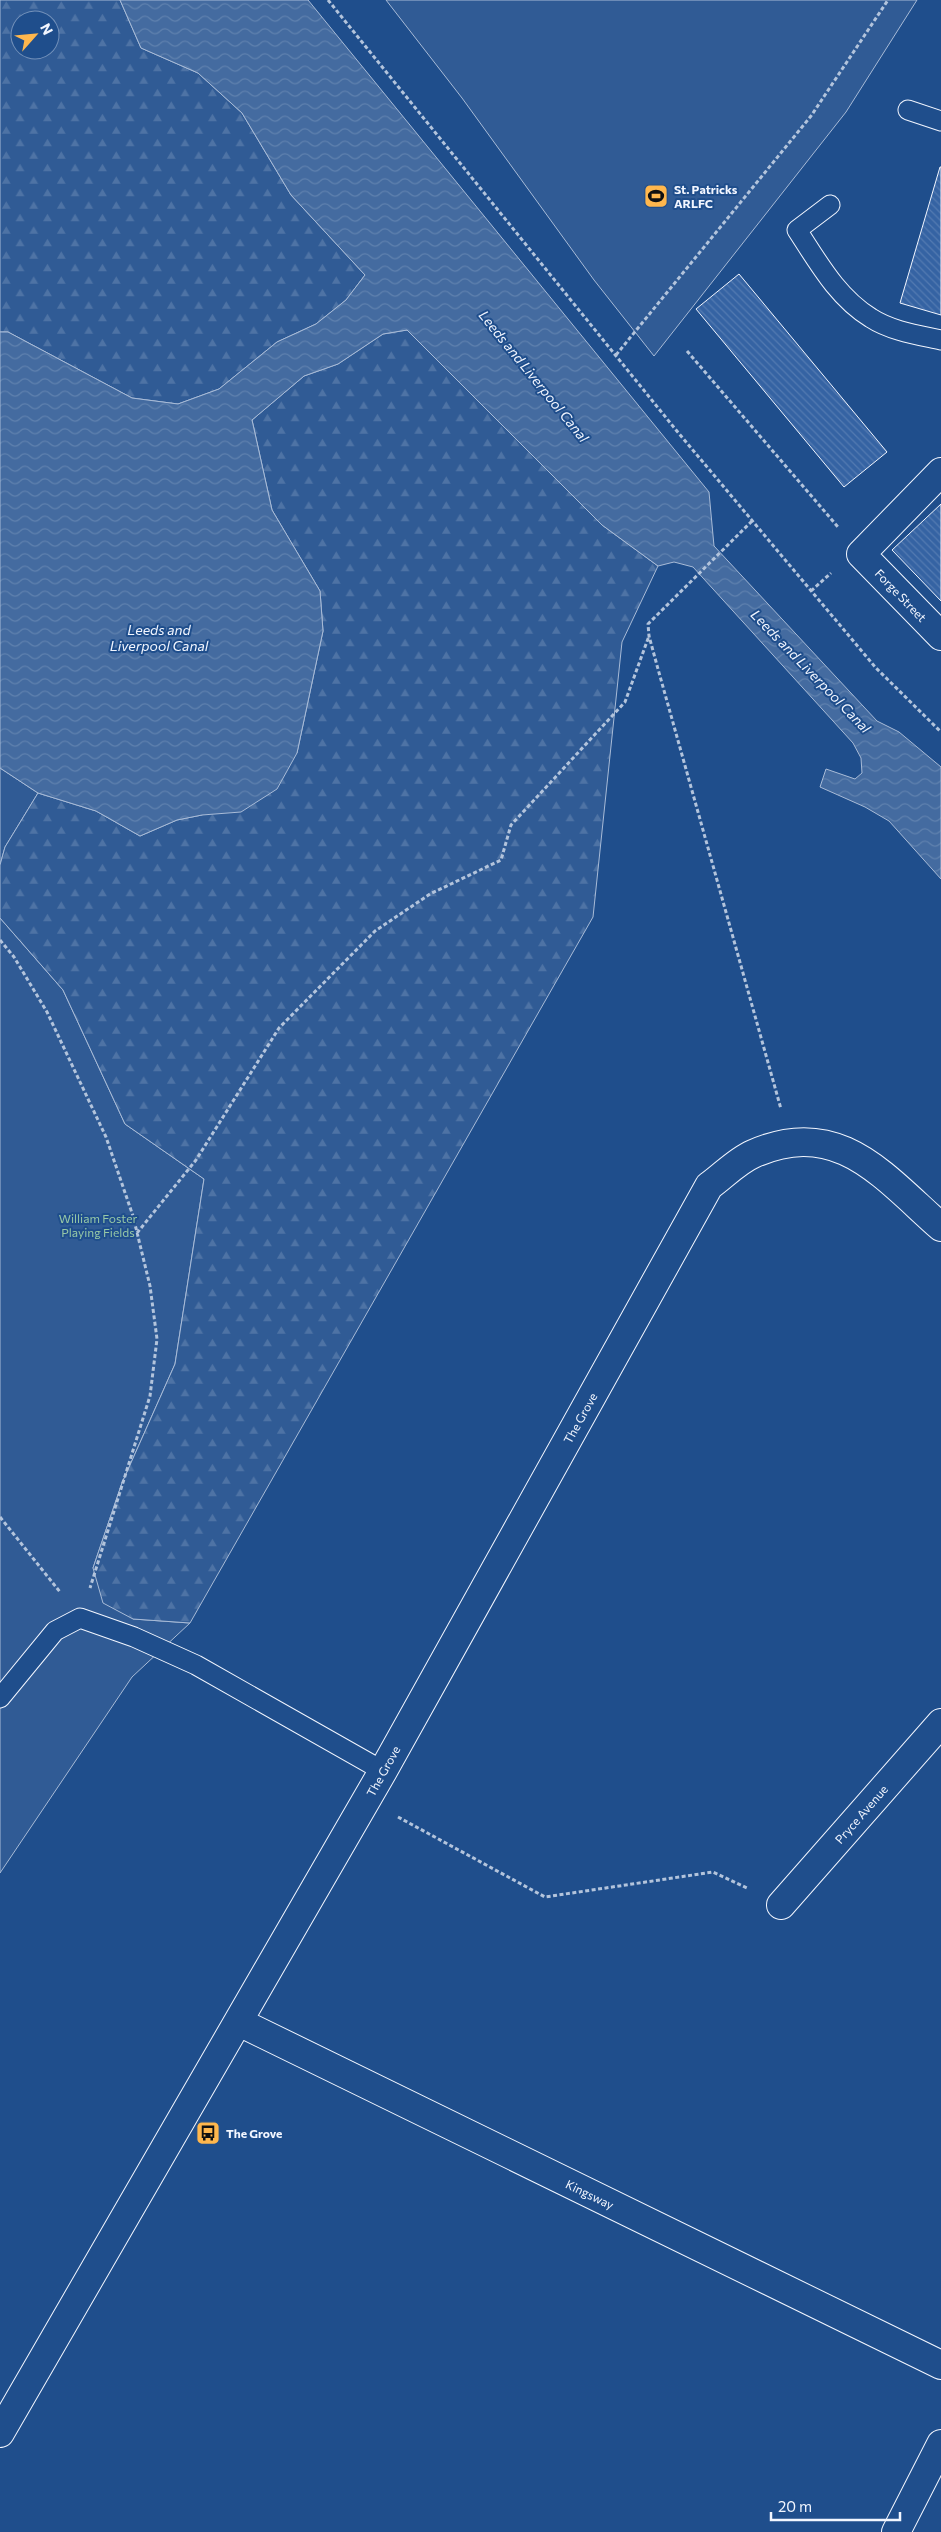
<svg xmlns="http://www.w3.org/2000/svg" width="941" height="2532" font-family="Commissioner,sans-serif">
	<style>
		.built { fill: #305b95; stroke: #a8bbd7 }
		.forest { fill: url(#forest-firs); stroke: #a8bbd7; fill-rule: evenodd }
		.water { fill: url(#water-waves); stroke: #a8bbd7 }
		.building { fill: url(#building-back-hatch); stroke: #f2f6ff }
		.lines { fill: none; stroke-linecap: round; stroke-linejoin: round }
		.lane-casing { stroke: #f2f6ff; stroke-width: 21 }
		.street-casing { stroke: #f2f6ff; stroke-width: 30 }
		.path { stroke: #b3c4dc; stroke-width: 3; stroke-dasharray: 4 2.5; stroke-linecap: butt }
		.lane { stroke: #1f4e8c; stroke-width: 19 }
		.street { stroke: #1f4e8c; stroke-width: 28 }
		.labels { text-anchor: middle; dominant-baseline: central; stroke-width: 4; stroke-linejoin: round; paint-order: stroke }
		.poi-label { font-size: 12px; font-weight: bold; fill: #f2f6ff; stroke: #1f4e8c; text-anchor: start }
		.street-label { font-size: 12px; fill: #f2f6ff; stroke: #1f4e8c }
		.park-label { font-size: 12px; fill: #97c8a6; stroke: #1f4e8c }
		.water-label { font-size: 14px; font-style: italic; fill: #f2f6ff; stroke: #1f4e8c }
	</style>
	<defs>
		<pattern id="forest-firs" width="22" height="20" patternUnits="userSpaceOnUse" patternTransform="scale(1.25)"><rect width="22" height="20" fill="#305b95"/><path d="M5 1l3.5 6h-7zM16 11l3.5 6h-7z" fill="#4e73a5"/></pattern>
		<pattern id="water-waves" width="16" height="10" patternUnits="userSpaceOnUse" patternTransform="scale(1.25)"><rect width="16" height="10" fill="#446ba0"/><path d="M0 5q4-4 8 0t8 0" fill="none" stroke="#5f81ae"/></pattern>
		<pattern id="building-back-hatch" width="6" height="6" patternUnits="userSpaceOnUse" patternTransform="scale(1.25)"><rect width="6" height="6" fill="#3563a3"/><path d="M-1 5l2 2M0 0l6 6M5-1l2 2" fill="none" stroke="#537ab1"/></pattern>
	</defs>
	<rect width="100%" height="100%" fill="#1f4e8c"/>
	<path class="built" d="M 386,0 L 917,0 L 846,112 L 654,356 L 594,280 L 462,98 Z
		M 0,768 L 38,793 L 5,847 L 0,865 Z
		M 0,918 L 63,990 L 125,1124 L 204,1179 L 175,1364 L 122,1483 L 93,1568 L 133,1619 L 190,1623 L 132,1677 L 0,1873 Z"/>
	<path class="forest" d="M 0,0 L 120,0 L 141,48 L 198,73 L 242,113 L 291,195 L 365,275 L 346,300 L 316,324 L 277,342 L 219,389 L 178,404 L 132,398 L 8,332 L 0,332 ZM 20,20 L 50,20 L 50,50 L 20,50 Z
		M 407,330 L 602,525 L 658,566 L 622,642 L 593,917 L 190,1623 L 133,1619 L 103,1603 L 93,1568 L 122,1483 L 175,1364 L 204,1179 L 125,1124 L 63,990 L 0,918 L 0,865 L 5,847 L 38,793 L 96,811 L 140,836 L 177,820 L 202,815 L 297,753 L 323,631 L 320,591 L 272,510 L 252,420 L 304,376 L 338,364 L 383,334 Z"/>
	<path class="water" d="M 120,0 L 308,0 L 709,492 L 714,546 L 877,721 L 899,732 L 941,767 L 941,879 L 889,821 L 865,807 L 820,787 L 826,769 L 855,779 L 862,773 L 861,758 L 853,743 L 693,567 L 674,562 L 658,566 L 602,525 L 407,330 L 383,334 L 338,364 L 304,376 L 252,420 L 272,510 L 320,591 L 323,631 L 297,753 L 277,789 L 241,812 L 202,815 L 177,820 L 140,836 L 96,811 L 38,793 L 0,768 L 0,332 L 8,332 L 132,398 L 178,404 L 219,389 L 277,342 L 316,324 L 346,300 L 365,275 L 291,195 L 242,113 L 198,73 L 141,48 Z"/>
	<path class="building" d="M 940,167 L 941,167 L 941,315 L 900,303 Z
		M 739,274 L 887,452 L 844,487 L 696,309 Z
		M 941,504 L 941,601 L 892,550 Z"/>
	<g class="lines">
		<g class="lane-casing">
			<path id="lane" d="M 908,110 L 941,121
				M 830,205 L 797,230 C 818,262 837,297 871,318 C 891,331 918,335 941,340
				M 0,1698 L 55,1631 L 80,1618 L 134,1637 L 196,1665 L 383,1771"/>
		</g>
		<g class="street-casing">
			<path id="street" d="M 941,472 L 861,554 L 941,636
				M 781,1905 L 941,1723
				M 239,2022 L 941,2365
				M 0,2433 L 383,1771 L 709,1186 C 723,1176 737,1161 753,1154 C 838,1116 883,1176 941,1227
				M 896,2532 L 941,2444"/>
		</g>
		<path class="path" d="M 328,0 L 676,430 L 876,668 L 941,732
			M 687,351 L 838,527
			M 616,355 L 811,116 L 888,0
			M 752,521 L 648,624 L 649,636 L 658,669 L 781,1109
			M 811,591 L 831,573
			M 0,940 L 14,957 L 47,1012 L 106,1137 L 133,1216 L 150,1286 L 157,1339 L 150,1396 L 90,1588
			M 137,1233 L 196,1160 L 279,1028 L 375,931 L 430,894 L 501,860 L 511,825 L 625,702 L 649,636
			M 0,1517 L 60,1592
			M 398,1817 L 545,1897 L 713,1872 L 749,1889"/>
		<use href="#lane" class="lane"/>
		<use href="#street" class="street"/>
	</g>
	<defs>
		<g id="stadium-square" transform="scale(1.25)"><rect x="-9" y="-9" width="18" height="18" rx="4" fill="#ffb74d" stroke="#1f4e8c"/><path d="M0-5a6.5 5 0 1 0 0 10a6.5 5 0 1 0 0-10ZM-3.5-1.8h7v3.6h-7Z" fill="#111"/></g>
		<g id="bus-square" transform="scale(1.25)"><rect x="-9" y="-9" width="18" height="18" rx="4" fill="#ffb74d" stroke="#1f4e8c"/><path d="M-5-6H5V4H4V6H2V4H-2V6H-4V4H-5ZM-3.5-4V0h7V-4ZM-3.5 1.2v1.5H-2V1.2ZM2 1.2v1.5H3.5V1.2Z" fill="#111"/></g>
	</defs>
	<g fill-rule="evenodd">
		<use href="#stadium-square" x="656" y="196"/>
		<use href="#bus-square" x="208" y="2133"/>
	</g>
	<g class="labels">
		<g class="poi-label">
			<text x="674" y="189">St. Patricks<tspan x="674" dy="14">ARLFC</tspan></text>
			<text x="226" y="2133">The Grove</text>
		</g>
		<g class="street-label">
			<text transform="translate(901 595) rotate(46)">Forge Street</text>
			<text transform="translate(580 1418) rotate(-61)">The Grove</text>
			<text transform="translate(383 1771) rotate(-61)">The Grove</text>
			<text transform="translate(861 1814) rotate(-49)">Pryce Avenue</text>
			<text transform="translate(590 2194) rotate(26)">Kingsway</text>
		</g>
		<g class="park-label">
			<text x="98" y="1218">William Foster<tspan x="98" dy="14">Playing Fields</tspan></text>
		</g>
		<g class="water-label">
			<text transform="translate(534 376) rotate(51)">Leeds and Liverpool Canal</text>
			<text x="159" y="629">Leeds and<tspan x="159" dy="16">Liverpool Canal</tspan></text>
			<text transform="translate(811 671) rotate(46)">Leeds and Liverpool Canal</text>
		</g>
	</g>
	<g transform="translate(35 35) rotate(63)"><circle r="24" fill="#1f4e8c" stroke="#7391ba"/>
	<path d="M0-4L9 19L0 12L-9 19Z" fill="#ffb74d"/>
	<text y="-8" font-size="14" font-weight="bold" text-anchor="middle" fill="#f2f6ff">N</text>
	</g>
	<path d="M771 2512v8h129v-8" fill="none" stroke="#f2f6ff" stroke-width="2.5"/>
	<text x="778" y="2512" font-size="15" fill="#f2f6ff" stroke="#1f4e8c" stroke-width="4" paint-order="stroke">20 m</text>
</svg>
